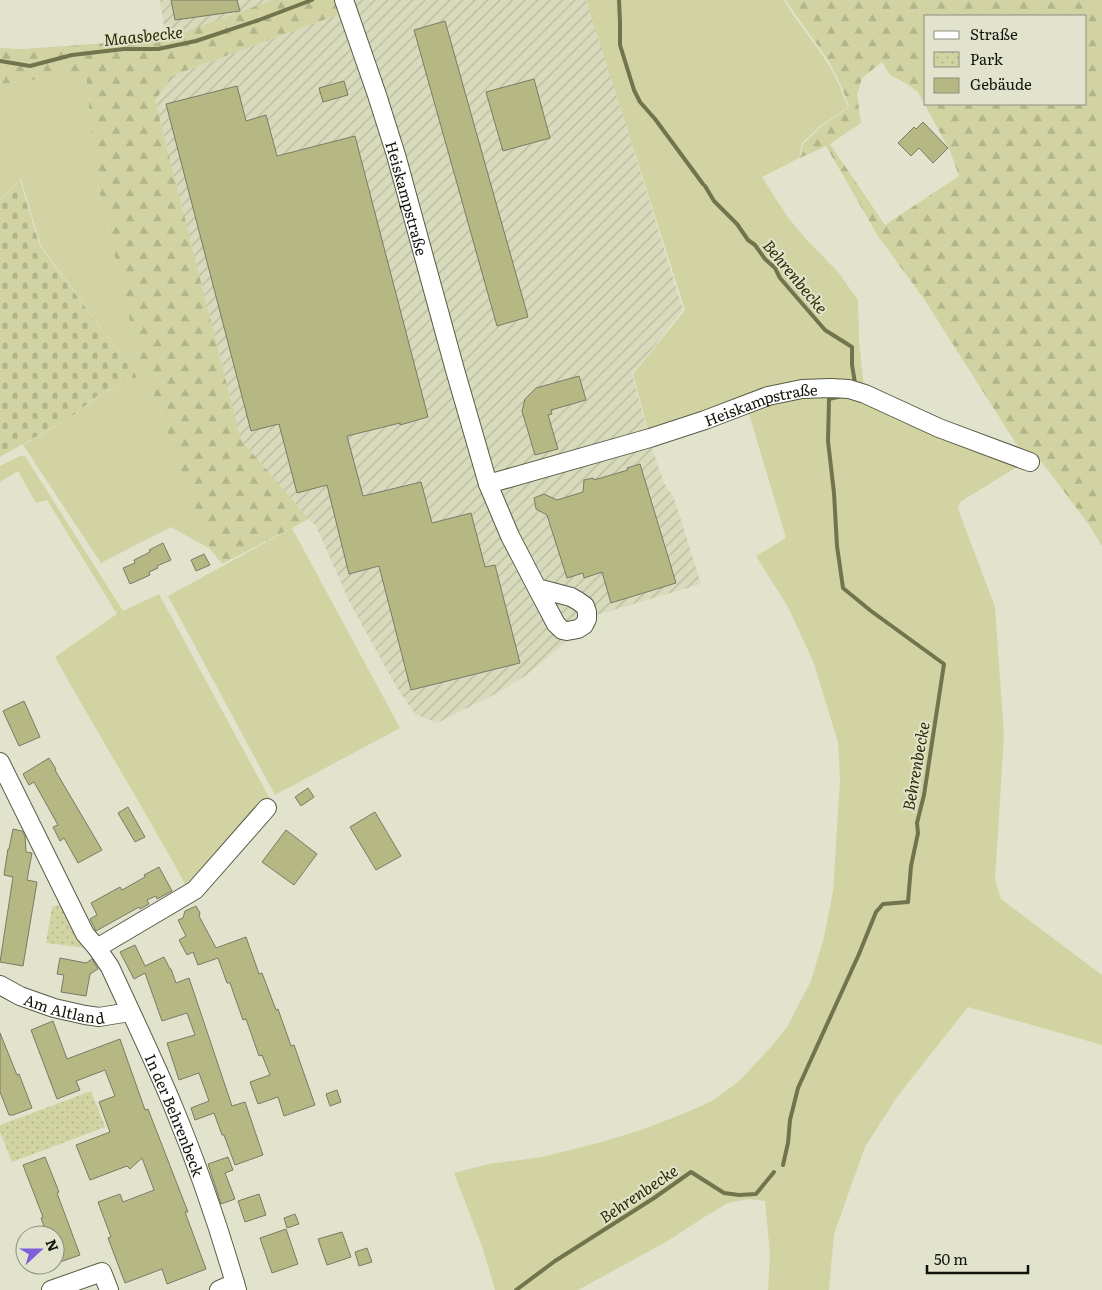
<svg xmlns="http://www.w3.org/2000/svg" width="1102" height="1290" font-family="Literata,serif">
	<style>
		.industrial { fill: url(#industrial-furrows) }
		.green { fill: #d1d4a2 }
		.forest { fill: url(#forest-firs); fill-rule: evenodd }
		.cemetery { fill: url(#cemetery-stones) }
		.park { fill: url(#park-dots) }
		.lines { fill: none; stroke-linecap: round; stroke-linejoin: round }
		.stream { stroke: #71744c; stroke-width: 4 }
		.building { fill: #b5b882; stroke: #7a7b67 }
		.minor-casing { stroke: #595b47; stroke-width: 20 }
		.minor { stroke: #fff; stroke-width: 18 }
		.labels { text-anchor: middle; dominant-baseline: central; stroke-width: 4; stroke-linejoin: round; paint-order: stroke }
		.street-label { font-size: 15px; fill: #12130b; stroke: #e1e3cd }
		.water-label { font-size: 16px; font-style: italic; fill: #2b2c00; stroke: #e1e3cd }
	</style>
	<defs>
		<pattern id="industrial-furrows" width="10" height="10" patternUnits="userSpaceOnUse" patternTransform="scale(1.25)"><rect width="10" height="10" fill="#d8dabc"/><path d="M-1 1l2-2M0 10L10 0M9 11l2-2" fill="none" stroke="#b8baa0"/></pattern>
		<pattern id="forest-firs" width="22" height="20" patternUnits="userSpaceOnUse" patternTransform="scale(1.25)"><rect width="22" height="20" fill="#d1d4a2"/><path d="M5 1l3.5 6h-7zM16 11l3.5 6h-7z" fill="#b2b58a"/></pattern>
		<pattern id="cemetery-stones" width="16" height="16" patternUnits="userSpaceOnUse" patternTransform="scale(1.25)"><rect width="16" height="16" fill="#d1d4a2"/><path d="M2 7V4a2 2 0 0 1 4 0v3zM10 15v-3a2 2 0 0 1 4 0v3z" fill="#b2b58a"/></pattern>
		<pattern id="park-dots" width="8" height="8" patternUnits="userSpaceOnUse" patternTransform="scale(1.25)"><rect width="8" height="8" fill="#d1d4a2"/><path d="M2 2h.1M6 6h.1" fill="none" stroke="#b2b58a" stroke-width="1.8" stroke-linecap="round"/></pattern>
	</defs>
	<rect width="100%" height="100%" fill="#e1e3cd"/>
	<path class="industrial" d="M 160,0 L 273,0 L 166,40 Z
		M 335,0 L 586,0 L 599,38 L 683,310 L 632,374 L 651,445 L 664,483 L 674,498 L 701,584 L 596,615 L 592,626 L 584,635 L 566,642 L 525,676 L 499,692 L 437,723 L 415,714 L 397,688 L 349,601 L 316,526 L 309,519 L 241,440 L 155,100 L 174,75 L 340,14 Z"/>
	<path class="green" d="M 586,0 L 784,0 C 797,23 815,42 828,64 C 837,78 842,92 848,107 L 819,127 L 802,143 L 799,158 L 762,177 L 787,216 L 805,238 L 838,272 L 858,300 L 859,340 L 864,389 L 1017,467 L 960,502 L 958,509 L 995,607 L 1004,736 L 995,879 L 1001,899 L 1102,975 L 1102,1045 L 968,1007 L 897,1097 L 865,1147 L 834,1234 L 829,1290 L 768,1290 L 770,1254 L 765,1201 L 749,1199 L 728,1203 L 706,1216 L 666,1242 L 578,1290 L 495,1290 L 482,1246 L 454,1173 L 488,1164 L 542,1157 L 598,1143 L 641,1130 L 685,1113 L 712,1101 L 738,1082 L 771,1047 L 787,1027 L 811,981 L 824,937 L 833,891 L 840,781 L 838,742 L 813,661 L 788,607 L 756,556 L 786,538 L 747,407 L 648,430 L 633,374 L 685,310 Z
		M 86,73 L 95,173 L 138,354 L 210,549 L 171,527 L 101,563 L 23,445 L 71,417 L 97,397 L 137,377 L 41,246 L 21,179 L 0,199 L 0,84 Z
		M 20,456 L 25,456 L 123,611 L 159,594 L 270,799 L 222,856 L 189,891 C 146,812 99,736 55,657 L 117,614 L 47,500 L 36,503 L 18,471 L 0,482 L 0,466 Z
		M 292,528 L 400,728 L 275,795 L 168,596 Z"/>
	<path class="forest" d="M 272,0 L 335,0 L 340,14 L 174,75 L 155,100 L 241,440 L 309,519 L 222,564 L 210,549 L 138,354 L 95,173 L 86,73 L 0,84 L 0,48 L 22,49 L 166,39 Z
		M 786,0 L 1102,0 L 1102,546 L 1089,525 L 1048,470 L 1034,454 L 1028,451 L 1019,448 L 924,299 L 878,236 L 826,146 L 800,158 L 803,144 L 821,127 L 849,107 C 844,92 838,78 830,64 C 817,42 799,22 786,0 ZM 926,16 L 1086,16 L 1086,104 L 926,104 ZM 882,62 L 890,75 L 907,84 L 918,92 L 950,151 L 959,176 L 885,225 L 830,144 L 861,123 L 857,95 L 862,78 Z"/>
	<path class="cemetery" d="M 20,180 L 40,246 L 137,377 L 96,397 L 71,417 L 0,457 L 0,200 Z"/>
	<path class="park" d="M 58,905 L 64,907 L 86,948 L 46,943 L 52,907 Z
		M 91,1091 L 105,1127 L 12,1162 L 0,1132 L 0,1125 Z"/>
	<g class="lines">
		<path class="stream" d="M 619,0 L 620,22 L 620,45 L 634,90 L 640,102 L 655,119 L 703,184
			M 0,61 L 30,66 L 72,55 L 124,49 L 158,49 L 196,41 L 259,20 L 312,0
			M 705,186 L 714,201 L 737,224 L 748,240 L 755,245 L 765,259 L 775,268 L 780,278 L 825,330 L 852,347 L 852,365 L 855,383
			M 783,1165 L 788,1143 L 790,1120 L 798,1088 L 859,954 L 876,912 L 883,904 L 908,902 L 911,866 L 918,833 L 917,823 L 924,795 L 944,664 L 871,611 L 843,588 L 837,546 L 834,493 L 828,441 L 829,399 L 842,396
			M 516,1290 L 555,1261 L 654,1198 L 691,1172 L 724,1193 L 739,1195 L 756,1194 L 774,1172"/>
	</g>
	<path class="building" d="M 171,0 L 237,0 L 240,11 L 175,20 Z
		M 445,21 L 528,317 L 497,326 L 414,30 Z
		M 534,79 L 550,138 L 503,151 L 486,92 Z
		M 344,81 L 348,95 L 323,102 L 319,88 Z
		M 237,86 L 246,121 L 266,115 L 277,156 L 355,136 L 428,417 L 400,425 L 400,423 L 347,436 L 363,496 L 421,482 L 432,523 L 471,513 L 485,567 L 495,565 L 520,663 L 411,690 L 379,566 L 349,574 L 327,485 L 297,493 L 279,424 L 251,431 L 166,104 Z
		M 923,122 L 948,148 L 933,163 L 919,148 L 911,156 L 898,143 L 914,127 L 916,129 Z
		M 579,376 L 586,400 L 551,410 L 552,414 L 548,415 L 558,449 L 535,455 L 522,411 L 525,399 L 536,388 Z
		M 640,464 L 676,583 L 611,603 L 602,572 L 584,578 L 583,573 L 567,578 L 547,515 L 536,509 L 534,498 L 544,494 L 557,500 L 583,492 L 584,480 L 593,478 L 594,480 L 628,470 L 627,468 Z
		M 163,543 L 171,560 L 157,566 L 158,568 L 149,572 L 150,575 L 130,584 L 123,568 L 135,563 L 134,560 L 150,552 L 149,550 Z
		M 204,554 L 210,565 L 196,571 L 191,560 Z
		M 24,701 L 40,737 L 19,746 L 3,711 Z
		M 49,758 L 56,769 L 55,770 L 102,850 L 78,863 L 64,838 L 60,841 L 53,827 L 58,825 L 34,782 L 29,785 L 23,774 Z
		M 308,788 L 314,797 L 301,806 L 295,797 Z
		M 128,807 L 145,837 L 135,842 L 118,813 Z
		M 375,812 L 401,856 L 376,870 L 350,827 Z
		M 13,829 L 22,831 L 25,836 L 26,852 L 32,853 L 27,880 L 37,882 L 23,966 L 0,962 L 13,877 L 4,875 L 8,849 L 9,849 Z
		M 286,830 L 317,854 L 294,885 L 262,862 Z
		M 159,867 L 172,891 L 157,899 L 156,896 L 147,900 L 149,904 L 140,909 L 139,907 L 96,931 L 90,919 L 97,915 L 91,903 L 120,887 L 122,890 L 145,877 L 144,875 Z
		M 196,906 L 200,913 L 199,916 L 216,948 L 246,937 L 259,974 L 262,973 L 276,1010 L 278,1009 L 291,1046 L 294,1045 L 315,1105 L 284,1116 L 278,1097 L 258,1104 L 250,1082 L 270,1075 L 262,1055 L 259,1056 L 246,1019 L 243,1020 L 230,983 L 227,983 L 218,958 L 198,965 L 193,952 L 187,955 L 179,940 L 186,936 L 178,920 L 183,918 L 185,911 Z
		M 135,945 L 145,966 L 164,957 L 170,969 L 171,969 L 176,983 L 189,978 L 232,1106 L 245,1102 L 263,1155 L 235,1165 L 224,1135 L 222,1135 L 214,1113 L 195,1120 L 191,1108 L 209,1101 L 199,1073 L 179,1080 L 167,1043 L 195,1035 L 187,1013 L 162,1021 L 145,973 L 134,979 L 120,952 Z
		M 60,958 L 86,963 L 92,959 L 98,969 L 90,974 L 86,996 L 61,992 L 64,975 L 57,974 Z
		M 53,1021 L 67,1059 L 120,1039 L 145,1110 L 148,1109 L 179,1189 L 188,1212 L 185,1212 L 206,1269 L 167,1284 L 162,1269 L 125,1283 L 108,1238 L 111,1237 L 98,1202 L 120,1194 L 123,1202 L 154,1190 L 142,1158 L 130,1169 L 127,1166 L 90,1180 L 76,1145 L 110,1132 L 99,1102 L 115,1096 L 105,1070 L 76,1081 L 80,1090 L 57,1099 L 31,1030 Z
		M 0,1033 L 17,1075 L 19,1074 L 32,1108 L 13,1115 L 9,1115 L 0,1092 Z
		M 337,1090 L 341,1102 L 330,1106 L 326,1094 Z
		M 45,1157 L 59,1192 L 57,1193 L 80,1255 L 57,1263 L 55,1257 L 55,1235 L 47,1235 L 41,1218 L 43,1217 L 23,1165 Z
		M 228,1157 L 233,1170 L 225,1173 L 235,1199 L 221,1204 L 208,1164 Z
		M 259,1194 L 266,1215 L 245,1222 L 238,1201 Z
		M 295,1214 L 299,1224 L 287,1228 L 284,1218 Z
		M 286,1229 L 298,1264 L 272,1273 L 260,1238 Z
		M 342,1232 L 351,1257 L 327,1265 L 318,1239 Z
		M 367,1248 L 372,1262 L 359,1266 L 355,1252 Z"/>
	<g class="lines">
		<g class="minor-casing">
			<g id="minor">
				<path id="s1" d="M 344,0 L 377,95 L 396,155 L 455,370 L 488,484 L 510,536 L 537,588 L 556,624 L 562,630 L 567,631 L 578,629 L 584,625 L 587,619 L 587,612 L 585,606 L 578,601 L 571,597 L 537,588"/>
				<path id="s2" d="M 488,484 L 650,438 L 705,420 L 768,396 L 802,389 L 831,388 L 849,389 L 865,394 L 939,428 L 1030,462"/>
				<path id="s3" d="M 0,762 L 85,934 L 97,948 L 110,967 C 131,1013 154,1060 173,1106 C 198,1166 219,1228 237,1290"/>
				<path d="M 97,948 L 195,890 L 267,808"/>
				<path id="s4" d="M 0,985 L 20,996 L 54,1008 L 85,1015 L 99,1017 L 130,1012"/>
				<path d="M 51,1290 L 102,1272 L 109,1290"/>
				<path d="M 219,1290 L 235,1283"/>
			</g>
		</g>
		<use href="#minor" class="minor"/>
	</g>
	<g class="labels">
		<g class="street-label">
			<text stroke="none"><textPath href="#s1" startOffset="208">Heiskampstraße</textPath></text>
			<text stroke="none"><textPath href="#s2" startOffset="285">Heiskampstraße</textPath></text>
			<text stroke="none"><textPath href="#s4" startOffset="69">Am Altland</textPath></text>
			<text stroke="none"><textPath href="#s3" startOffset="395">In der Behrenbeck</textPath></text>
		</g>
		<g class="water-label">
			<text transform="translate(143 35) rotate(-6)">Maasbecke</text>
			<text transform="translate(796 276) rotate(50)">Behrenbecke</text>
			<text transform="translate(915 766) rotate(-80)">Behrenbecke</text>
			<text transform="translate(638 1193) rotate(-34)">Behrenbecke</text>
		</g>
	</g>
	<rect x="924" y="15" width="162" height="90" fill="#e1e3cd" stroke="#8e907f"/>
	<rect x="934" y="31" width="25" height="8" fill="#ffffff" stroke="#8e907f"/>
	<text x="970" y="40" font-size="15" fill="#12130b">Straße</text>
	<rect x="934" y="52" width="25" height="15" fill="url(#park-dots)" stroke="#8e907f"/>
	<text x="970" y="65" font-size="15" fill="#12130b">Park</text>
	<rect x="934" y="78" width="25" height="15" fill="#b5b882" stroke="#8e907f"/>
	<text x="970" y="90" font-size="15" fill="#12130b">Gebäude</text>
	<g transform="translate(40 1250) rotate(69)"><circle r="24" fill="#e1e3cd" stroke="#8e907f"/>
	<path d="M0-4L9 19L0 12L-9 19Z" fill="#7d5fd9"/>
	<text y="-8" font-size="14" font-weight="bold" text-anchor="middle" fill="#12130b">N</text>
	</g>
	<path d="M927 1265v8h101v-8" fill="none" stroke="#12130b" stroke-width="2.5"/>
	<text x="934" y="1265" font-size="15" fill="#12130b" stroke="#e1e3cd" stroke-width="4" paint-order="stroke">50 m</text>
</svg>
